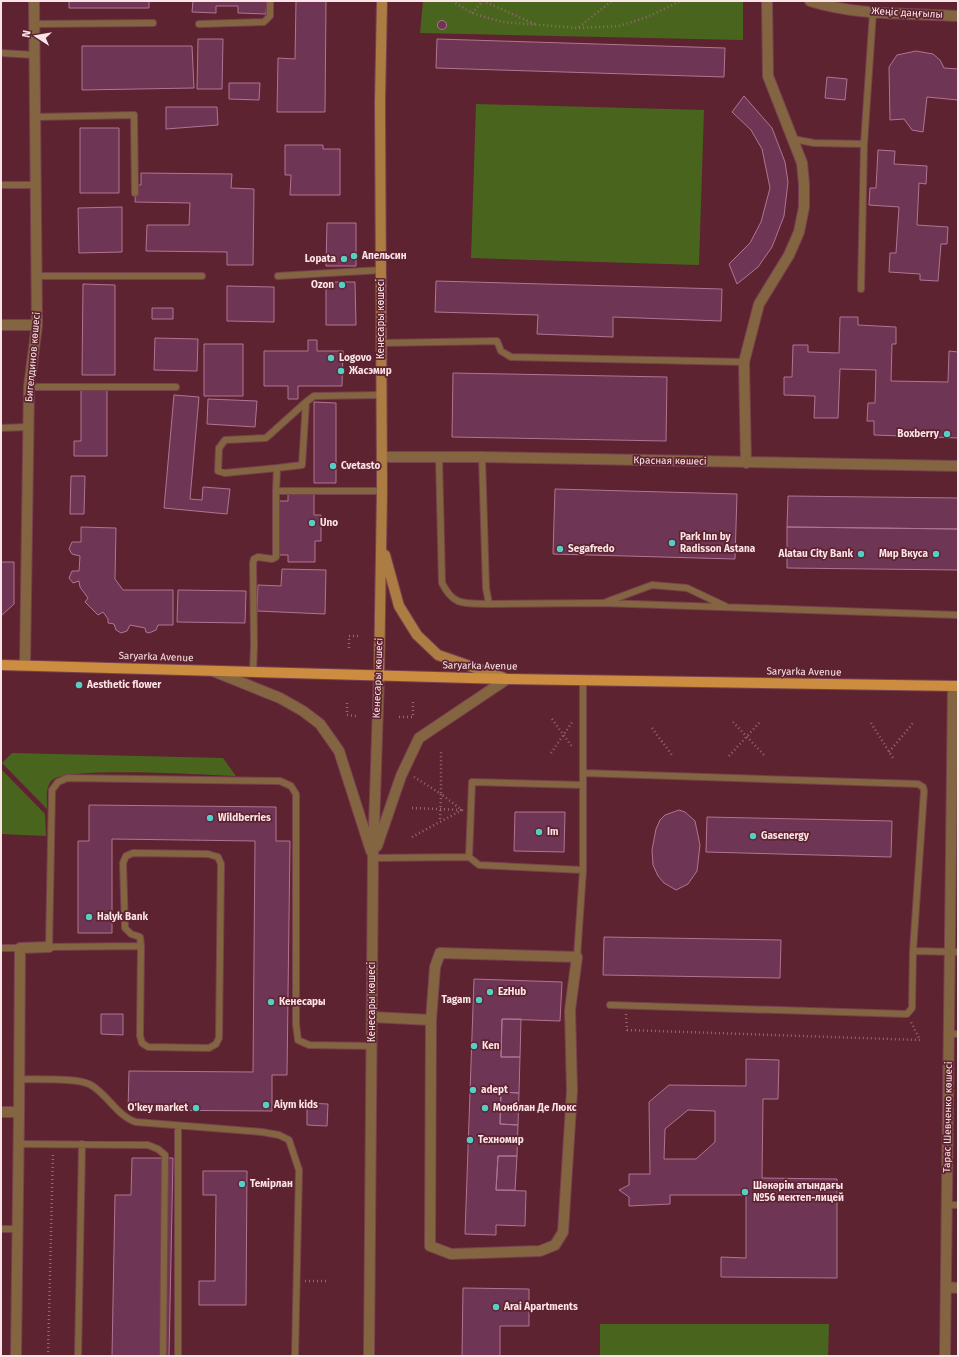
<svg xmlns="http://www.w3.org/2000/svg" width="959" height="1357" font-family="'Fira Sans',sans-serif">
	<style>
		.green { fill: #49651d }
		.building { fill: #6e3654; stroke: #b17492; fill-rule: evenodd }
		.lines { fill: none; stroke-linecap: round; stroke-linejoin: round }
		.service-casing { stroke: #77424d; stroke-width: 8 }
		.minor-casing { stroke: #77424d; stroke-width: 12 }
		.tertiary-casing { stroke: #77424d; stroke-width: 12 }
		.secondary-casing { stroke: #77424d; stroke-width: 12 }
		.primary-casing { stroke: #77424d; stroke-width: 12 }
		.path { stroke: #966771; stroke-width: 2.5; stroke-dasharray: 1 3; stroke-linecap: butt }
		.service { stroke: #846542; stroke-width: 6 }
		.minor { stroke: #846542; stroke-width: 10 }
		.tertiary { stroke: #846542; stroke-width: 10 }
		.secondary { stroke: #ad7c43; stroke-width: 10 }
		.primary { stroke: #cc8d40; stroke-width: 10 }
		.poi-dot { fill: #55cec5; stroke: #5e2330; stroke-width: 1.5 }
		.labels { text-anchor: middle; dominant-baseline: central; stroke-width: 3.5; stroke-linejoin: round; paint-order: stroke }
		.street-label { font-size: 10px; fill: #fbe4e7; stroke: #5e2330 }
		.poi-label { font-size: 10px; font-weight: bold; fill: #fbe4e7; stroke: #5e2330; text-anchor: start }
	</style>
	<rect width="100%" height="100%" fill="#5e2330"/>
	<path class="green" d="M 423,1 L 743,1 L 743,40 L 420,33 Z
		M 476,104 L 704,110 L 699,265 L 471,258 Z
		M 12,753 L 223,758 L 236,776 C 209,775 66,766 52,780 C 45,787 47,800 47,809 L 2,763 Z
		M 1,769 L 45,814 L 46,836 L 1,834 Z
		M 600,1324 L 829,1324 L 828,1356 L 600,1356 Z"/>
	<path class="building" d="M 69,1 L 149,1 L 149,8 L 69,8 Z
		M 193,1 L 267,1 L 266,14 L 238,13 L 238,6 L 216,6 L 216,13 L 192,12 Z
		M 296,1 L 326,1 L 325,112 L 277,112 L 278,58 L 295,59 Z
		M437.5 25a4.5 4.5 0 1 1 9 0a4.5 4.5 0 1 1-9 0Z
		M 198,39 L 223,39 L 222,89 L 197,89 Z
		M 437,39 L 725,48 L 724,77 L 436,68 Z
		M 82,46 L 192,46 L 194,88 L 82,90 Z
		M 916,51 L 933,54 L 940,60 L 944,68 L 958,69 L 958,100 L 927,97 L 923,132 L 912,130 L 904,119 L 890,120 L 889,67 L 897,55 Z
		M 827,77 L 847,79 L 845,100 L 825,98 Z
		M 229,83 L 260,83 L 259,100 L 229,99 Z
		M 744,96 L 772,128 L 785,162 L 788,182 L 784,216 L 772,247 L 758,267 L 737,284 L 729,264 L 750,243 L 761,222 L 770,188 L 762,149 L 751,130 L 732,112 Z
		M 166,107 L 217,107 L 218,125 L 166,129 Z
		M 80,128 L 119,128 L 119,193 L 80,193 Z
		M 285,145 L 323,145 L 323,149 L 340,149 L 340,195 L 290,195 L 291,175 L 285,175 Z
		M 878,150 L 895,151 L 894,164 L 927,166 L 926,184 L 919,183 L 917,225 L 948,227 L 947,244 L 941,244 L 938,281 L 920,280 L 920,274 L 889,272 L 890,253 L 896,253 L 899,207 L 869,205 L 870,188 L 876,188 Z
		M 141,173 L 232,174 L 231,188 L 254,189 L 253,265 L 227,265 L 227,252 L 146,251 L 147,225 L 189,225 L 190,203 L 135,202 L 136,185 L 141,185 Z
		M 122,207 L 122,252 L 79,253 L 78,208 Z
		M 327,223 L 356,223 L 356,266 L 326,266 Z
		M 436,281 L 722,289 L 721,321 L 613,317 L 613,337 L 537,334 L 538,315 L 435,312 Z
		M 326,282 L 355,282 L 356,325 L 326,325 Z
		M 83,284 L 115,285 L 115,375 L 82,375 Z
		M 227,286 L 274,287 L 274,322 L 227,321 Z
		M 152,308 L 173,308 L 173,319 L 152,319 Z
		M 840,317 L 858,317 L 858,325 L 896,327 L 896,344 L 892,344 L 891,381 L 948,382 L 949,351 L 958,352 L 958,438 L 874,435 L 874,421 L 867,421 L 868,403 L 875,403 L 876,370 L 840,369 L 838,418 L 814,418 L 815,396 L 784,395 L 784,377 L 792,377 L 793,345 L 808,345 L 808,352 L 839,353 Z
		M 155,338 L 198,339 L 197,371 L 154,370 Z
		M 308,340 L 317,340 L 317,351 L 343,351 L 342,386 L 298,386 L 298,399 L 288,399 L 288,386 L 264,386 L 264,351 L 308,351 Z
		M 204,344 L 243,344 L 243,396 L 204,396 Z
		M 453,373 L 667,377 L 666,441 L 452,437 Z
		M 81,390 L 107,390 L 107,456 L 74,456 L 74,441 L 81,441 Z
		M 174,395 L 199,397 L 190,499 L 202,500 L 203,487 L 230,489 L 227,514 L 164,508 Z
		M 208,399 L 257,401 L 255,427 L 207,424 Z
		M 314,402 L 336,403 L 336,483 L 314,483 Z
		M 71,476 L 85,476 L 84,514 L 70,514 Z
		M 555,489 L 737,494 L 735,559 L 553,554 Z
		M 288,494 L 314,494 L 314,515 L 321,515 L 321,541 L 315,541 L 315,562 L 288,562 L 288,555 L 278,555 L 278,501 L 288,501 Z
		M 788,496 L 958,498 L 958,529 L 787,527 Z
		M 81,527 L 116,528 L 115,579 L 123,590 L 173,590 L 173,625 L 158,625 L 156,630 L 149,633 L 146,632 L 145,628 L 130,625 L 127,631 L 121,633 L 116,630 L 114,624 L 108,623 L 108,619 L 103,612 L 98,615 L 85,602 L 88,598 L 80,587 L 79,581 L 73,583 L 69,578 L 72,571 L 79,571 L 80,556 L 72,554 L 69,549 L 72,542 L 81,542 Z
		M 787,527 L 958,529 L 958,570 L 787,568 Z
		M 1,562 L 14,562 L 14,604 L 1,616 Z
		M 282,569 L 326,570 L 325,614 L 257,611 L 258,585 L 281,586 Z
		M 178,590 L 246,591 L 245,623 L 177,622 Z
		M 89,805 L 276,807 L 276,841 L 290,841 L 287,1075 L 272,1075 L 272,1111 L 128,1110 L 129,1071 L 253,1072 L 255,841 L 112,839 L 112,933 L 78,933 L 78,841 L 89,841 Z
		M 679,810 L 685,812 L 695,821 L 700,845 L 697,871 L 688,884 L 676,890 L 664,883 L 658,876 L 653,865 L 652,850 L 656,829 L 660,820 L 665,815 Z
		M 515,812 L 565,812 L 564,852 L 514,851 Z
		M 707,817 L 892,821 L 891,857 L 706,852 Z
		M 604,937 L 781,940 L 780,978 L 603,975 Z
		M 474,979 L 562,982 L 560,1021 L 502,1019 L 501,1057 L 520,1057 L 519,1093 L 501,1092 L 500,1124 L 518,1125 L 517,1156 L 498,1156 L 496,1190 L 526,1191 L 525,1226 L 496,1225 L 496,1235 L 465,1234 Z
		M 101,1014 L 123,1014 L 123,1035 L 101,1034 Z
		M 502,1019 L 521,1019 L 520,1057 L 501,1057 Z
		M 746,1059 L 779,1060 L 778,1099 L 763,1099 L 762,1178 L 837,1179 L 837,1278 L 721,1277 L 721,1257 L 746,1258 L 746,1195 L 670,1195 L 670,1204 L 629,1206 L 629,1197 L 619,1190 L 629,1185 L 629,1174 L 650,1174 L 649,1102 L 669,1085 L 746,1086 ZM 688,1110 L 715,1111 L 715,1142 L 696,1159 L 664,1159 L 665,1129 Z
		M 501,1092 L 519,1093 L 518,1125 L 500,1124 Z
		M 307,1103 L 328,1104 L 327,1126 L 307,1125 Z
		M 498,1156 L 517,1156 L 515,1190 L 496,1190 Z
		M 132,1158 L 173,1158 L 169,1356 L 112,1356 L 115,1195 L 131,1195 Z
		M 203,1171 L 247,1171 L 246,1305 L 199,1305 L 199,1281 L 215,1281 L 216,1195 L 203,1195 Z
		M 463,1288 L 529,1289 L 529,1326 L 500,1326 L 500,1356 L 462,1356 Z"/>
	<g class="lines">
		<g class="service-casing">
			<path id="service" d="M 34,24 L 153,23
				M 199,24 L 264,22 L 270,16 L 270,1
				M 1,53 L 35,55
				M 35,117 L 134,115 L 135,193
				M 793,139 L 814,143 L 864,144
				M 1,185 L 36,185
				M 37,276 L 202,276
				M 278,276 L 381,270
				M 861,289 L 864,144 L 873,12
				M 380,343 L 497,341 L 501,351 L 511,357 L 744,362
				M 29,387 L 176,387
				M 382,395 L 314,396 L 306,402 L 302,465 L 277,468 L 276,491 L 382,491
				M 1,428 L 28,427
				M 439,457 L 442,583 C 454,607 465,603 489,604
				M 482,457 L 486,588 L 489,604 L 603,603 L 958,615
				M 277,468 L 225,473 L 218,471 L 219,448 L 225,440 L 266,438 L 306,402
				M 606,602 L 652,585 L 687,588 L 725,606
				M 253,672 L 254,645 L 253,563 L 254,559 L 258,557 L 272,559 L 276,557 L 276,491
				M 133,853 L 208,854 L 218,857 L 221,864 L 219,1038 L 216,1044 L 209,1048 L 148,1047 L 142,1043 L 140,1036 L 141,946 L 140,937 L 131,934 L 125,928 L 123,863 L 126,856 Z
				M 469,857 L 479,865 L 583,870
				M 373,858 L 469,857 L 472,782 L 583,785 L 583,679
				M 141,946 L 49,947 L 52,790 L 58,782 L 67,778 L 280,781 L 291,786 L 296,794 L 296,1024 L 298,1040 L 309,1045 L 373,1046
				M 1,948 L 20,948
				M 913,951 L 958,952
				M 577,957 L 583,870 L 583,773 L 918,784 L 923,787 L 924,791 L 913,951 L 912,1008 L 907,1014 L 610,1005
				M 949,1034 L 958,1034
				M 20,1079 C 37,1080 78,1077 91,1085 C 108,1095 118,1117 136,1122 L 262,1132 L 279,1135 L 289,1140 L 299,1170 L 295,1356
				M 178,1126 L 178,1356
				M 19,1144 L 148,1145 L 158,1149 L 165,1155 L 163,1356
				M 947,1205 L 958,1205
				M 1,1229 L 18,1229
				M 78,1356 L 82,1144"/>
		</g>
		<g class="minor-casing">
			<path id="minor" d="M 810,1 C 857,16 909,13 958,16
				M 1,325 L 37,325
				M 382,457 L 482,457 L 958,466
				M 746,463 L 744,362 L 759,304 L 789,255 L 799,232 L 804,207 L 804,184 L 802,163 L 768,76 L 767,1
				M 25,665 L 29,387 L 37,325 L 34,1
				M 440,953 L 577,957 L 570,1010 L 572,1091 L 563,1232 L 555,1245 L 540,1251 L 451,1254 L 430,1246 L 431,1020 L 435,967 Z
				M 372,1017 L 431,1020
				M 1,1112 L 19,1112 L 20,948 L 49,947
				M 946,1287 L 958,1288
				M 16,1356 L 19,1112"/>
		</g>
		<g class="tertiary-casing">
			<path id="tertiary" d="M 213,671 L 280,698 L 303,711 L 320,724 L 339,751 L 371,851
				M 377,846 L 401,776 L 419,738 L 507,679
				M 369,1356 L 373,858 L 379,676
				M 945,1356 L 953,686"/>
		</g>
		<g class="secondary-casing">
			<path id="secondary" d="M 385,555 L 399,606 L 417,635 L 438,655 L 504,678
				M 379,676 L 382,491 L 380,102 L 382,1"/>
		</g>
		<g class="primary-casing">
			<path id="primary" d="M 1,665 L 507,679 L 958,686"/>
		</g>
		<path class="path" d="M 452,1 L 472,13 L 502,22 L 579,28 L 619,26 L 645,18 L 681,1
			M 472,13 L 483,1 L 537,25
			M 579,27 L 612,1
			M 349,648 L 349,636 L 359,636
			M 347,703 L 347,715 L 356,716
			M 399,717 L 413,717 L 413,702
			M 552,719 L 573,748
			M 733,722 L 765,756
			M 871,723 L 893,758
			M 652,728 L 672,755
			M 889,752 L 913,723
			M 551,753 L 573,721
			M 729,756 L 760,722
			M 414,777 L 441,794 L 440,822
			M 412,808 L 462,810
			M 412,837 L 462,810 L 441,794 L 441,751
			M 626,1014 L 627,1030 L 920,1040 L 911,1022
			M 305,1281 L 327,1281
			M 48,1356 L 53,1152"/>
		<use href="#service" class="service"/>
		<use href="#minor" class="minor"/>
		<use href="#tertiary" class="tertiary"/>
		<use href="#secondary" class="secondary"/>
		<use href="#primary" class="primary"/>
	</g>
	<g class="poi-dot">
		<circle cx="354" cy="256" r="4"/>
		<circle cx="344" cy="259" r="4"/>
		<circle cx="342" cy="285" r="4"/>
		<circle cx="331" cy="358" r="4"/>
		<circle cx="341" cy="371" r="4"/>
		<circle cx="947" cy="434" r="4"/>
		<circle cx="333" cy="466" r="4"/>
		<circle cx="312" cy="523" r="4"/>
		<circle cx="672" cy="543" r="4"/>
		<circle cx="560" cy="549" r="4"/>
		<circle cx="861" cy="554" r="4"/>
		<circle cx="936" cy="554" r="4"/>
		<circle cx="79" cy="685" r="4"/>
		<circle cx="210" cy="818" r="4"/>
		<circle cx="539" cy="832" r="4"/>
		<circle cx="753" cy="836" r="4"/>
		<circle cx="89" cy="917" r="4"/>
		<circle cx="490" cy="992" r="4"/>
		<circle cx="479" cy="1000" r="4"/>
		<circle cx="271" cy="1002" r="4"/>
		<circle cx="474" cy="1046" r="4"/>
		<circle cx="473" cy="1090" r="4"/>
		<circle cx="266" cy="1105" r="4"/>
		<circle cx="196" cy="1108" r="4"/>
		<circle cx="485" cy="1108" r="4"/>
		<circle cx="470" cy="1140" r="4"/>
		<circle cx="242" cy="1184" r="4"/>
		<circle cx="745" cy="1192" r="4"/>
		<circle cx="496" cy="1307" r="4"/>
	</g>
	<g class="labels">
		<g class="street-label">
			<text transform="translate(907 13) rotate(3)">Жеңіс даңғылы</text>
			<text transform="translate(381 319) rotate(-90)">Кенесары көшесі</text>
			<text transform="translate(33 357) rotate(-85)">Бигелдинов көшесі</text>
			<text transform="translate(670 461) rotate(1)">Красная көшесі</text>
			<text transform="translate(156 657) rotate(2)">Saryarka Avenue</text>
			<text transform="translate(480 666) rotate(1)">Saryarka Avenue</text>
			<text transform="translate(804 672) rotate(1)">Saryarka Avenue</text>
			<text transform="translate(378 678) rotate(-88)">Кенесары көшесі</text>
			<text transform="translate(372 1002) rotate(-90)">Кенесары көшесі</text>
			<text transform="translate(948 1117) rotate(-89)">Тарас Шевченко көшесі</text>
		</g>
		<g class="poi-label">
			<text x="362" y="256">Апельсин</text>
			<text x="336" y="259" text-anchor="end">Lopata</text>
			<text x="334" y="285" text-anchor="end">Ozon</text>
			<text x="339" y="358">Logovo</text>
			<text x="349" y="371">Жасэмир</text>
			<text x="939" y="434" text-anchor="end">Boxberry</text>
			<text x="341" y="466">Cvetasto</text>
			<text x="320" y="523">Uno</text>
			<text x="680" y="537">Park Inn by<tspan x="680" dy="12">Radisson Astana</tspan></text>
			<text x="568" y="549">Segafredo</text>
			<text x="853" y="554" text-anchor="end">Alatau City Bank</text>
			<text x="928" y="554" text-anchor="end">Мир Вкуса</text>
			<text x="87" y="685">Aesthetic flower</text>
			<text x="218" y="818">Wildberries</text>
			<text x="547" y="832">Im</text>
			<text x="761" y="836">Gasenergy</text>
			<text x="97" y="917">Halyk Bank</text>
			<text x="498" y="992">EzHub</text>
			<text x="471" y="1000" text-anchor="end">Tagam</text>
			<text x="279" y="1002">Кенесары</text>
			<text x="482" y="1046">Ken</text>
			<text x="481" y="1090">adept</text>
			<text x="274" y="1105">Aiym kids</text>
			<text x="188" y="1108" text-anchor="end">O'key market</text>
			<text x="493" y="1108">Монблан Де Люкс</text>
			<text x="478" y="1140">Техномир</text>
			<text x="250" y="1184">Темірлан</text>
			<text x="753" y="1186">Шәкәрім атындағы<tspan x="753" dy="12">№56 мектеп-лицей</tspan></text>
			<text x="504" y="1307">Arai Apartments</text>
		</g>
	</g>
	<rect width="959" height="1357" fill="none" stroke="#fbe4e7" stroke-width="4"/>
	<g transform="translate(36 36) rotate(282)" stroke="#5e2330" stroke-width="3" paint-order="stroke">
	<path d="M0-3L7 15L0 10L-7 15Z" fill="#fbe4e7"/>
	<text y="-6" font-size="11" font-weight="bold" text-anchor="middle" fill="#fbe4e7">N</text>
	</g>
</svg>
